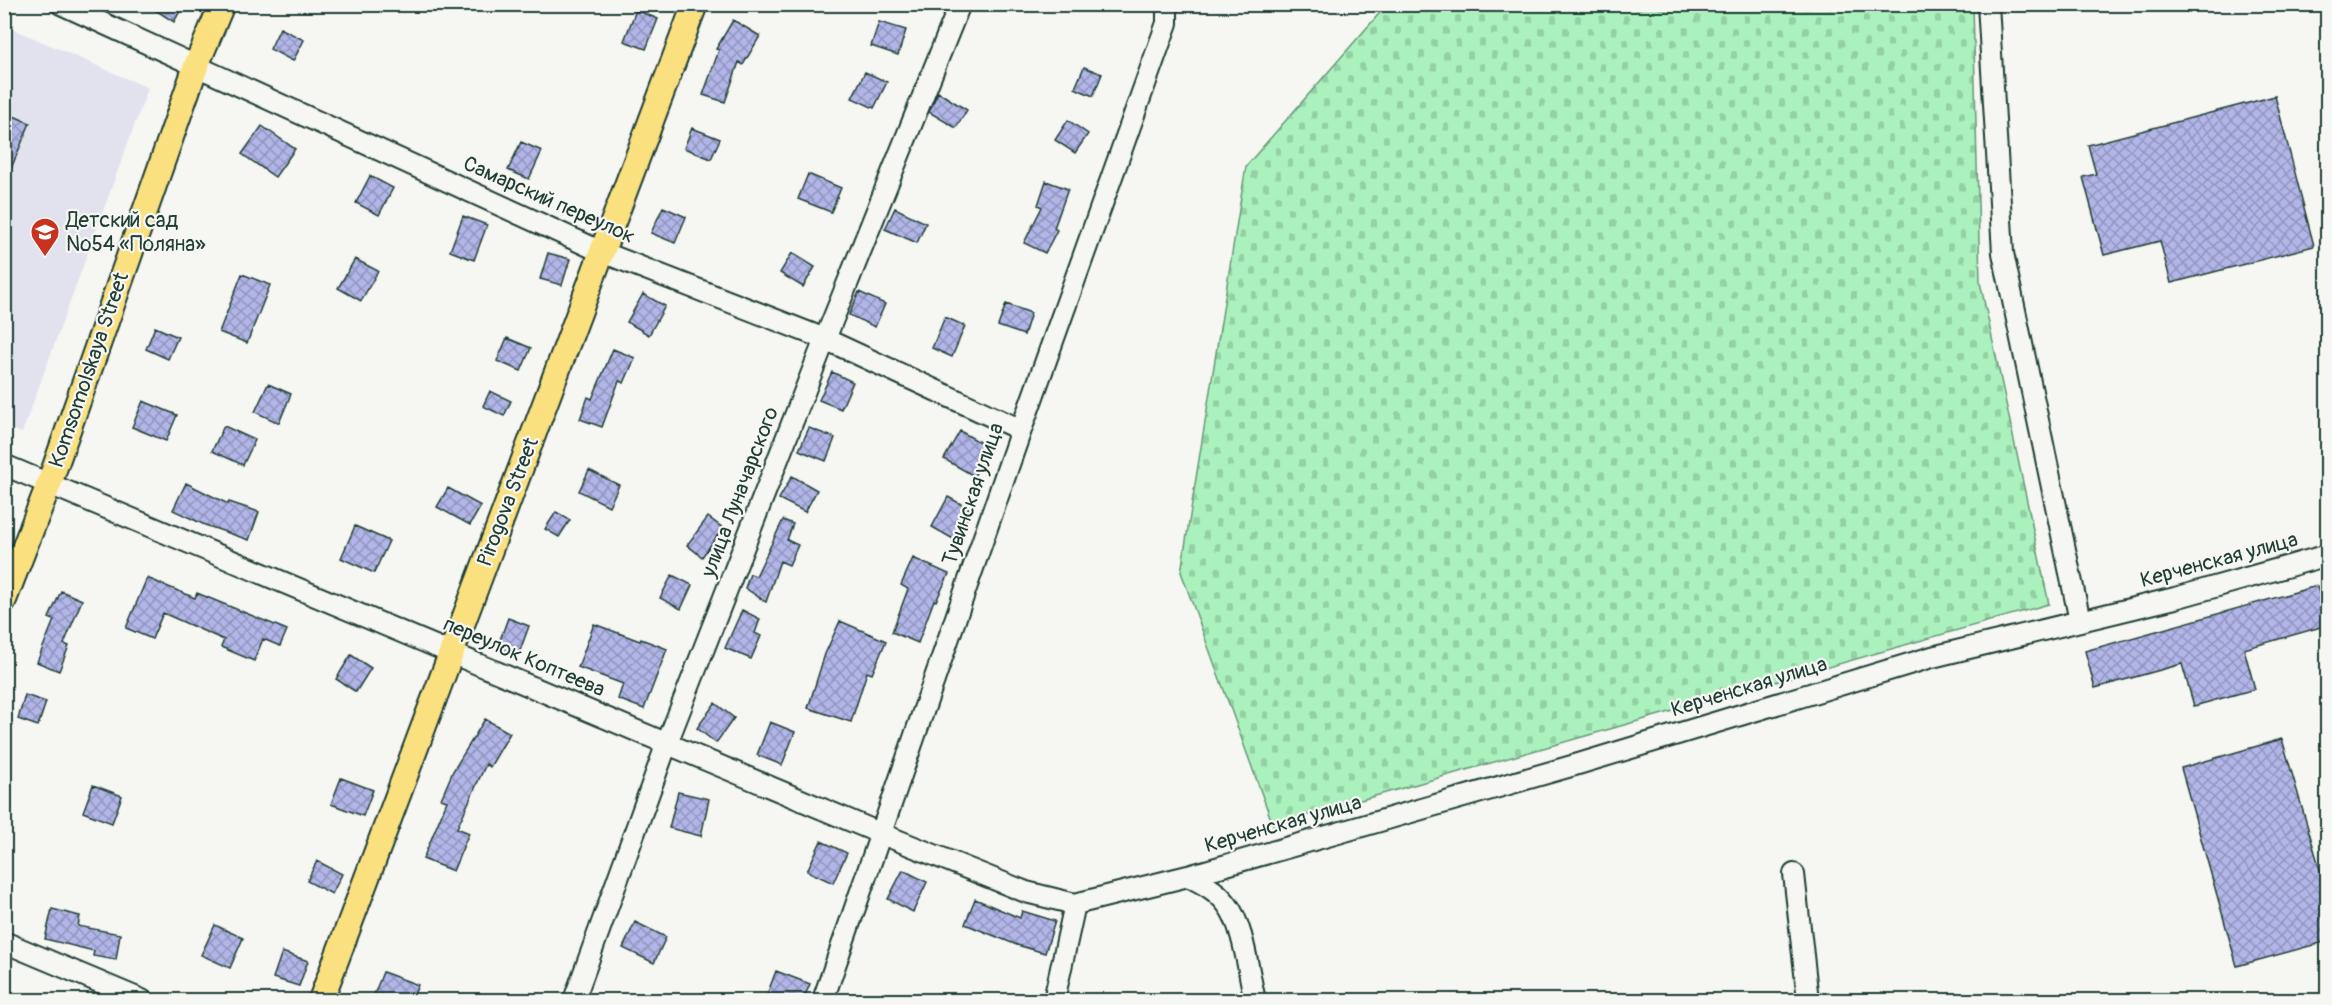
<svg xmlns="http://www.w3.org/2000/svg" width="2332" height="1005" font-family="Pangolin,sans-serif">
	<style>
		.built { fill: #e2e2ef }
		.cemetery { fill: url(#cemetery-stones); stroke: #659778; stroke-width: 1.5 }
		.building { fill: url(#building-cross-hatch); stroke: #1f3d34; stroke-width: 1.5 }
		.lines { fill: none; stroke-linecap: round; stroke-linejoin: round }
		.minor-casing { stroke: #1f3d34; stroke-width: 24 }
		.major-casing { stroke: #1f3d34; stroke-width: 28 }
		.minor { stroke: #f6f6f2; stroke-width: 20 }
		.major { stroke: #fbe080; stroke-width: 24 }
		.labels { text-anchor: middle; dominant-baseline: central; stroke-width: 4.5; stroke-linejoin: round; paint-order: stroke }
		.street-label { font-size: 21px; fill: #1f3d34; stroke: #f6f6f2 }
		.poi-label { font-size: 21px; fill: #1f3d34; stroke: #f6f6f2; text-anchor: start }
	</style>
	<defs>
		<pattern id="cemetery-stones" width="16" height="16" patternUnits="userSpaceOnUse" patternTransform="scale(1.5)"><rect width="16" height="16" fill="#abf1bd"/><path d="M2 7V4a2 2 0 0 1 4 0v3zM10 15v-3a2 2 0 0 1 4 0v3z" fill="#93d0a3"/></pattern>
		<pattern id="building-cross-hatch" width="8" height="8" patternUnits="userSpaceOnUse" patternTransform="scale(1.5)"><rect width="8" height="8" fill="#b2b5e7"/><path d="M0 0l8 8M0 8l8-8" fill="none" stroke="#9094bc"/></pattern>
	</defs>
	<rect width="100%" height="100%" fill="#f6f6f2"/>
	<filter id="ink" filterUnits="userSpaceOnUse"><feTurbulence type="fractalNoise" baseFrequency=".0167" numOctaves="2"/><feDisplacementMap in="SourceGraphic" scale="12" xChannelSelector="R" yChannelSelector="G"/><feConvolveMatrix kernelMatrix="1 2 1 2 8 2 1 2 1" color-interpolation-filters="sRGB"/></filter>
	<g filter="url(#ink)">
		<path class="built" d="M 4,25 L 148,88 L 22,433 L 4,426 Z"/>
		<path class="cemetery" d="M 1393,5 L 1973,5 L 1980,282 L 2049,604 L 1273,825 L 1181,572 L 1246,166 L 1385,7 Z"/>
		<path class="building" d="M 146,4 L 184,4 L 174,22 Z
			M 636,10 L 658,19 L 646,49 L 624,41 Z
			M 733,20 L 760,36 L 743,65 L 739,62 L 725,102 L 703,95 L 719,50 L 716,49 Z
			M 879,22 L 906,30 L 898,55 L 871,46 Z
			M 280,28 L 304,40 L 293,61 L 270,49 Z
			M 1084,67 L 1102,74 L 1093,96 L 1075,88 Z
			M 865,72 L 887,82 L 874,108 L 852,98 Z
			M 938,92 L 967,110 L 956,128 L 929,112 Z
			M 2275,96 L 2314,246 L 2171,283 L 2160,241 L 2104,255 L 2083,177 L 2096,174 L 2088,145 Z
			M 4,112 L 30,123 L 5,183 L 4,183 Z
			M 1068,120 L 1088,134 L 1075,153 L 1055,140 Z
			M 262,126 L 295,149 L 275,177 L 242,154 Z
			M 692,128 L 720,139 L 711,159 L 684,148 Z
			M 521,142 L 542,151 L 529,179 L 508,170 Z
			M 808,174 L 841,188 L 831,212 L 798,199 Z
			M 370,176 L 393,188 L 379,215 L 356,203 Z
			M 1046,181 L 1068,189 L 1054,228 L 1057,230 L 1045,253 L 1024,243 L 1042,207 L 1038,205 Z
			M 663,207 L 686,217 L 675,243 L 651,233 Z
			M 895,208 L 926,223 L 917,243 L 885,229 Z
			M 463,216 L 487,225 L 474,260 L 450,251 Z
			M 548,253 L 570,259 L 562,285 L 540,279 Z
			M 792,253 L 815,267 L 803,287 L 780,273 Z
			M 355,259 L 378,271 L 361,301 L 338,288 Z
			M 242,274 L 270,285 L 247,343 L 219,332 Z
			M 859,292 L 885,304 L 875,327 L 849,315 Z
			M 643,294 L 665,306 L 649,335 L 627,322 Z
			M 1006,304 L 1031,313 L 1024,335 L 998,326 Z
			M 945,317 L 965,326 L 952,357 L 932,348 Z
			M 155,327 L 178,337 L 168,359 L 146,349 Z
			M 507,338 L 531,348 L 521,371 L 497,361 Z
			M 613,349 L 635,358 L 624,383 L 619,381 L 602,427 L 580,419 L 588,397 L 592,399 Z
			M 832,372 L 853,382 L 841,409 L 819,400 Z
			M 268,384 L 291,394 L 279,423 L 255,412 Z
			M 490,391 L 511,401 L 504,416 L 483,406 Z
			M 143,401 L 177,415 L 166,441 L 132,427 Z
			M 224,426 L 255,440 L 243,465 L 212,451 Z
			M 809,428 L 835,438 L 826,461 L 799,450 Z
			M 960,431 L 990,448 L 974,476 L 944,459 Z
			M 589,470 L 619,485 L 609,506 L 579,491 Z
			M 792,476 L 817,490 L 805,512 L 779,499 Z
			M 186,483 L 228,504 L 229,502 L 259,512 L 249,540 L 205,525 L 173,510 Z
			M 448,488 L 481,506 L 470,525 L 437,507 Z
			M 948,497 L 972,510 L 955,540 L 932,527 Z
			M 556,512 L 570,520 L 559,537 L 545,529 Z
			M 708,517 L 723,528 L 702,557 L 687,545 Z
			M 783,520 L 793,524 L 787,540 L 798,545 L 789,565 L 780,561 L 766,602 L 745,588 L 750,574 L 756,576 Z
			M 355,526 L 389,541 L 374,573 L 341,558 Z
			M 913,558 L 949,574 L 936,601 L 934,600 L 918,643 L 892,632 L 908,589 L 901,585 Z
			M 672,575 L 692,585 L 681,609 L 660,598 Z
			M 147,578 L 195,598 L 197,593 L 287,630 L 280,646 L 263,639 L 254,661 L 221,647 L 224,640 L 163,613 L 152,639 L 126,628 Z
			M 2317,586 L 2328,625 L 2244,649 L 2255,689 L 2194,706 L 2182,664 L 2095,688 L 2085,651 Z
			M 61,591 L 82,600 L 64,644 L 69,646 L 59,671 L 37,662 L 54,620 L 49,618 Z
			M 742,610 L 760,619 L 755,633 L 761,636 L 751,659 L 725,648 Z
			M 508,618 L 529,626 L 518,656 L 497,648 Z
			M 840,621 L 886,641 L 872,674 L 867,672 L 851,722 L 808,708 L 825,654 Z
			M 594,624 L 640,641 L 641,639 L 667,649 L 644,709 L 618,699 L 623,684 L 578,667 Z
			M 351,655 L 371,668 L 356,692 L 336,679 Z
			M 25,695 L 46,702 L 38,726 L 18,719 Z
			M 715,703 L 734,718 L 716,743 L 697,728 Z
			M 485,719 L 510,733 L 490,767 L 486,764 L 457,828 L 469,833 L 453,871 L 423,859 L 447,801 L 441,799 L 453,771 Z
			M 770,722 L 795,732 L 782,765 L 757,755 Z
			M 2282,739 L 2328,897 L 2328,941 L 2237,966 L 2181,768 Z
			M 341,778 L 373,790 L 363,816 L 331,804 Z
			M 93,785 L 122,796 L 112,823 L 83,812 Z
			M 678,792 L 709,799 L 701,836 L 669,828 Z
			M 821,841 L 847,853 L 833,883 L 807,871 Z
			M 317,861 L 342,874 L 332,894 L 307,881 Z
			M 903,870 L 927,882 L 913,912 L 888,899 Z
			M 975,899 L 1020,918 L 1022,911 L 1055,921 L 1045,953 L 1017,945 L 965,924 Z
			M 52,909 L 80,916 L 78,926 L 120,934 L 116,960 L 93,956 L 94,951 L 45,939 Z
			M 635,922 L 666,937 L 654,963 L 623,948 Z
			M 215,925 L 243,938 L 230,968 L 201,955 Z
			M 282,952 L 308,961 L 299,986 L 273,978 Z
			M 776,971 L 810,984 L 803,1000 L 765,1000 Z
			M 383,972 L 418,985 L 412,1000 L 372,1000 Z"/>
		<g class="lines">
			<g class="minor-casing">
				<path id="minor" d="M 61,4 L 602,252 L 825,339 L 1021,430
					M 1988,4 L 2003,253 L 2080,621
					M 4,465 L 882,834 L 1026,892 L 1075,904 L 1188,876 C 1202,883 1216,890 1226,903 C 1244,925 1248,972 1255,1000
					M 1794,874 L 1808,1000
					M 1188,876 L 1575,765 L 1932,657 L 2175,598 L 2328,555
					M 4,942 L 142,1000
					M 574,1000 L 667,743 L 825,339 L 960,4
					M 823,1000 L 1021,430 L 1167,23 L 1167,4
					M 1054,1000 L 1075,904"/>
			</g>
			<g class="major-casing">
				<path id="major" d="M 4,600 L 49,484 L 196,66 L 222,4
					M 321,1000 L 695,4"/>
			</g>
			<use href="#minor" class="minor"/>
			<use href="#major" class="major"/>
		</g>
	</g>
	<defs>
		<g id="school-pin" transform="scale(1.5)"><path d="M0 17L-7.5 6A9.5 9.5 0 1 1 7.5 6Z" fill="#c8321e" stroke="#f6f6f2"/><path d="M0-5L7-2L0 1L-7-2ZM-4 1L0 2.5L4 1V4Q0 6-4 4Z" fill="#fff"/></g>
	</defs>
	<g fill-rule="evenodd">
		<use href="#school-pin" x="45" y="232"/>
	</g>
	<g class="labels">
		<g class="street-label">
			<text transform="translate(549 200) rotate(24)">Самарский переулок</text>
			<text transform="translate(89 370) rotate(-71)">Komsomolskaya Street</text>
			<text transform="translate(740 492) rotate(-69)">улица Луначарского</text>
			<text transform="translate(973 494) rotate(-71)">Тувинская улица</text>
			<text transform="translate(508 502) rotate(-69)">Pirogova Street</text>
			<text transform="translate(2219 560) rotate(-15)">Керченская улица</text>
			<text transform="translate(524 657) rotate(23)">переулок Коптеева</text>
			<text transform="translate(1749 687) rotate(-17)">Керченская улица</text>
			<text transform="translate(1283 824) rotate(-16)">Керченская улица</text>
		</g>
		<g class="poi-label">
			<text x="66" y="220">Детский сад<tspan x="66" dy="24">№54 «Поляна»</tspan></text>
		</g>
	</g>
	<rect width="2332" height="1005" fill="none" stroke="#f6f6f2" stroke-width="24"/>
	<rect x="12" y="12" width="2308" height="981" fill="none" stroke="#1f3d34" stroke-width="2" filter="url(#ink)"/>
</svg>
